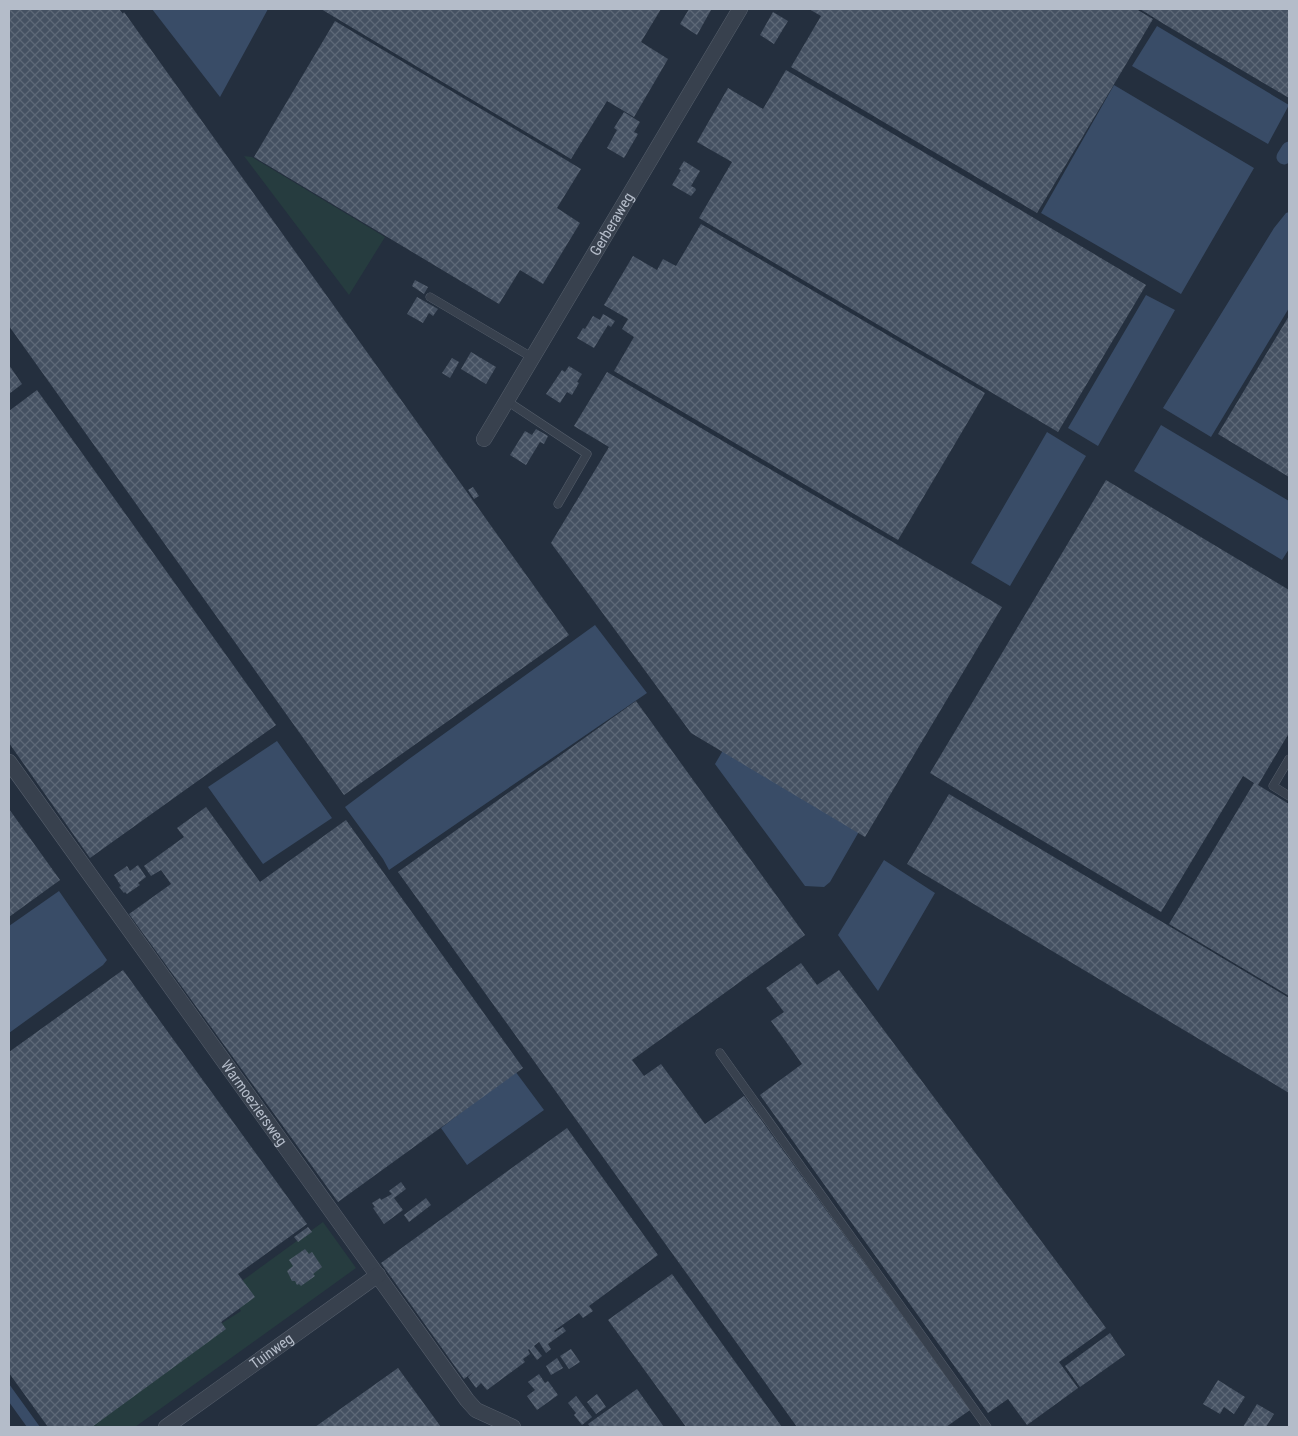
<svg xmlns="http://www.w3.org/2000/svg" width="1298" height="1436" font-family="'Roboto Condensed',sans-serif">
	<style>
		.grass { fill: #263c3f }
		.water { fill: #394c67 }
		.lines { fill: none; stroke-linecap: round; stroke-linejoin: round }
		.canal { stroke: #394c67; stroke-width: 15 }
		.building { fill: url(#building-cross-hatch) }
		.lane-casing { stroke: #565f6c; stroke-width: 9 }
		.street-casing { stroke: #565f6c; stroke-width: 16 }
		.lane { stroke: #38414e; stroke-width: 8 }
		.street { stroke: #38414e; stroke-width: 15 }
		.labels { text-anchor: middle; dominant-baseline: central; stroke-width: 4; stroke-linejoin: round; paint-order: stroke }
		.street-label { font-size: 15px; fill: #b4bcc9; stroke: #1d2633 }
	</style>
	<defs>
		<pattern id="building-cross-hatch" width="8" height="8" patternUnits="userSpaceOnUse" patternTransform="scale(1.25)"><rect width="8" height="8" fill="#455162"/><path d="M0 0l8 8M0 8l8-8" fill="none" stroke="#5d6877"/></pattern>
	</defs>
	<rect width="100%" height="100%" fill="#242f3e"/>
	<path class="grass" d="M 244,156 L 252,157 L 385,237 L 349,295 Z
		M 323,1222 L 356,1268 L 135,1427 L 89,1427 C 138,1387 187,1344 241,1311 L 228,1291 Z"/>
	<path class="water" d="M 152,9 L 268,9 L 220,97 Z
		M 1157,26 L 1289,105 L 1268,144 L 1132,66 Z
		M 1114,85 L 1254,168 L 1181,294 L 1041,213 Z
		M 1289,212 L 1289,308 L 1211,437 L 1163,408 L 1274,228 L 1286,213 Z
		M 1146,295 L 1175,310 L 1098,446 L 1068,428 Z
		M 1161,425 L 1289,501 L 1289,549 L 1282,560 L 1134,471 Z
		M 1047,432 L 1086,456 L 1010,586 L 971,563 Z
		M 595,625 L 647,693 L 389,870 L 383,859 L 345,807 L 409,759 Z
		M 749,706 L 884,788 L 830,882 L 824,887 L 805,886 L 715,764 Z
		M 277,741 L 332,818 L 263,864 L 208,787 Z
		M 884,860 L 935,893 L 878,991 L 838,935 Z
		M 59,891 L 107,960 L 103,965 L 9,1033 L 9,926 Z
		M 515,1071 L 544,1110 L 467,1165 L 441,1128 Z
		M 9,1384 L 40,1427 L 27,1427 L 9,1402 Z"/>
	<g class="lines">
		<path class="canal" d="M 1284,157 L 1289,149"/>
	</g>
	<path class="building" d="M 9,9 L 119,9 L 123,14 L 124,12 L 569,635 L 344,795 L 9,326 Z
		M 321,9 L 661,9 L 641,42 L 668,59 L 634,117 L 607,101 L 571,159 Z
		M 689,9 L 708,9 L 711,10 L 697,35 L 680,24 Z
		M 809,9 L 1136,9 L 1153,19 L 1037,213 L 791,67 L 821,16 Z
		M 1140,9 L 1289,9 L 1289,98 L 1164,24 Z
		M 773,12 L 788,21 L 774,44 L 760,35 Z
		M 335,21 L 581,169 L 557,208 L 580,223 L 543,284 L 520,270 L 499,304 L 254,157 Z
		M 786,70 L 1146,285 L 1058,432 L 699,218 L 732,162 L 697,142 L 728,88 L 763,109 Z
		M 624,112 L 640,122 L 634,132 L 638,134 L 624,158 L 607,148 L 617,130 L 614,128 Z
		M 684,161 L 700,171 L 691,186 L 695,188 L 696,190 L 691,196 L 672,185 L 681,170 L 679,169 Z
		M 701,224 L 985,393 L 898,540 L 614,371 L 634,337 L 622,329 L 628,319 L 604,305 L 633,256 L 657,270 L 663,259 L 676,266 Z
		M 415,280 L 428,287 L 424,294 L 412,286 Z
		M 417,297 L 438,309 L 433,316 L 429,313 L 423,323 L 407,314 Z
		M 603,314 L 615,321 L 611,327 L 608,325 L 594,348 L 577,338 L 583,328 L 585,329 L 593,316 L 600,320 Z
		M 1289,316 L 1289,477 L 1218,434 Z
		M 471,352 L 496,367 L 486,384 L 461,369 Z
		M 452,358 L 459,362 L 450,378 L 442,373 Z
		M 9,365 L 22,384 L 9,394 Z
		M 569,366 L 582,374 L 577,382 L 579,383 L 572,395 L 567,392 L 560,403 L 546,394 L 562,370 L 565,372 Z
		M 607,372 L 1002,607 L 865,837 L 691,733 L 551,543 L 609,447 L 574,426 Z
		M 37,390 L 276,725 L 90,858 L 9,743 L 9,411 Z
		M 536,429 L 548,436 L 544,444 L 540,442 L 526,465 L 510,455 L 525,431 L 532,435 Z
		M 1106,480 L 1289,590 L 1289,733 L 1258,785 L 1289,804 L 1289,996 L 1169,924 L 1254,783 L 1243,776 L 1161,912 L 930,773 Z
		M 473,487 L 479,496 L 474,499 L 468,490 Z
		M 636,701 L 805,935 L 632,1060 L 644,1076 L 661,1064 L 705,1124 L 744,1096 L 970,1410 L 946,1427 L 797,1427 L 398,872 Z
		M 949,794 L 1289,998 L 1289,1093 L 907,864 Z
		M 206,807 L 260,882 L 346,820 L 523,1068 L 338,1202 L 129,914 L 171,884 L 161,870 L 151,876 L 144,866 L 184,837 L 177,828 Z
		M 9,809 L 60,880 L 9,917 Z
		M 138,865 L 146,877 L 138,883 L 140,885 L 127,894 L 125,892 L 124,893 L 119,887 L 121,886 L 114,875 L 127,866 L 130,871 Z
		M 801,963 L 817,985 L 839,970 L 1106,1328 L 1059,1362 L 1078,1388 L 1027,1425 L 1008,1399 L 988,1413 L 760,1095 L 802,1064 L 771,1021 L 784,1012 L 766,988 Z
		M 123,970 L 307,1224 L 238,1274 L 255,1297 L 221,1322 L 226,1329 L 92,1427 L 48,1427 L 9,1373 L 9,1052 Z
		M 567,1128 L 658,1255 L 589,1306 L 593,1311 L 583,1318 L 579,1313 L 554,1331 L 555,1332 L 563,1327 L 566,1331 L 548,1344 L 551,1349 L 546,1353 L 539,1342 L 534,1346 L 542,1356 L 537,1360 L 529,1349 L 528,1350 L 530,1354 L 523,1359 L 525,1362 L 487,1390 L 481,1383 L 476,1388 L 468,1377 L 473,1372 L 464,1379 L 381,1263 Z
		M 401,1182 L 406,1189 L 394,1198 L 403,1210 L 384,1224 L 373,1208 L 375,1207 L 372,1203 L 380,1198 L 381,1200 L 392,1194 L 389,1191 Z
		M 426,1198 L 431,1205 L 409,1222 L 404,1215 Z
		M 308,1227 L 312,1232 L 298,1242 L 294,1237 Z
		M 305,1249 L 309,1254 L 312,1252 L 322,1267 L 313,1274 L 315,1276 L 301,1286 L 299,1284 L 297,1285 L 295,1281 L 292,1281 L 287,1271 L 293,1266 L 289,1260 Z
		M 672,1274 L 782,1427 L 686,1427 L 608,1320 Z
		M 1110,1333 L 1125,1355 L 1080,1387 L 1065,1366 Z
		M 571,1349 L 580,1362 L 569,1369 L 560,1356 Z
		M 557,1358 L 563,1368 L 551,1375 L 546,1366 Z
		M 398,1368 L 441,1427 L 315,1427 Z
		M 539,1374 L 545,1383 L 548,1381 L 558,1395 L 537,1410 L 527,1396 L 535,1390 L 528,1382 Z
		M 1218,1380 L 1245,1397 L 1234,1414 L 1224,1407 L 1220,1414 L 1203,1404 Z
		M 637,1389 L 664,1427 L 590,1427 L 588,1424 Z
		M 597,1394 L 606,1407 L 596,1414 L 587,1402 Z
		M 576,1396 L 592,1417 L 582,1425 L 574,1415 L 576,1413 L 568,1403 Z
		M 1257,1404 L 1274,1414 L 1266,1427 L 1243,1427 Z"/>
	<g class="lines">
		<g class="lane-casing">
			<path id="lane" d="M 430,297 L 533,358
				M 507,401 L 587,454 L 558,504
				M 1289,759 L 1273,786 L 1289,796
				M 720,1053 L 987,1427"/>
		</g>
		<g class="street-casing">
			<g id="street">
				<path id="s1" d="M 484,439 L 740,9"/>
				<path id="s2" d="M 9,762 L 467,1400 L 476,1410 L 513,1427"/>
				<path id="s3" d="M 166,1427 L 378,1275"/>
			</g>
		</g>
		<use href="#lane" class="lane"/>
		<use href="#street" class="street"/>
	</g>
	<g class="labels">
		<g class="street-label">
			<text stroke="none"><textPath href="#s1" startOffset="250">Gerberaweg</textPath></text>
			<text stroke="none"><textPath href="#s2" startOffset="420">Warmoeziersweg</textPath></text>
			<text stroke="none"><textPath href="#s3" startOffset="130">Tuinweg</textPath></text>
		</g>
	</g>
	<rect width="1298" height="1436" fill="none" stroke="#b4bcc9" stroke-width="20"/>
</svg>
